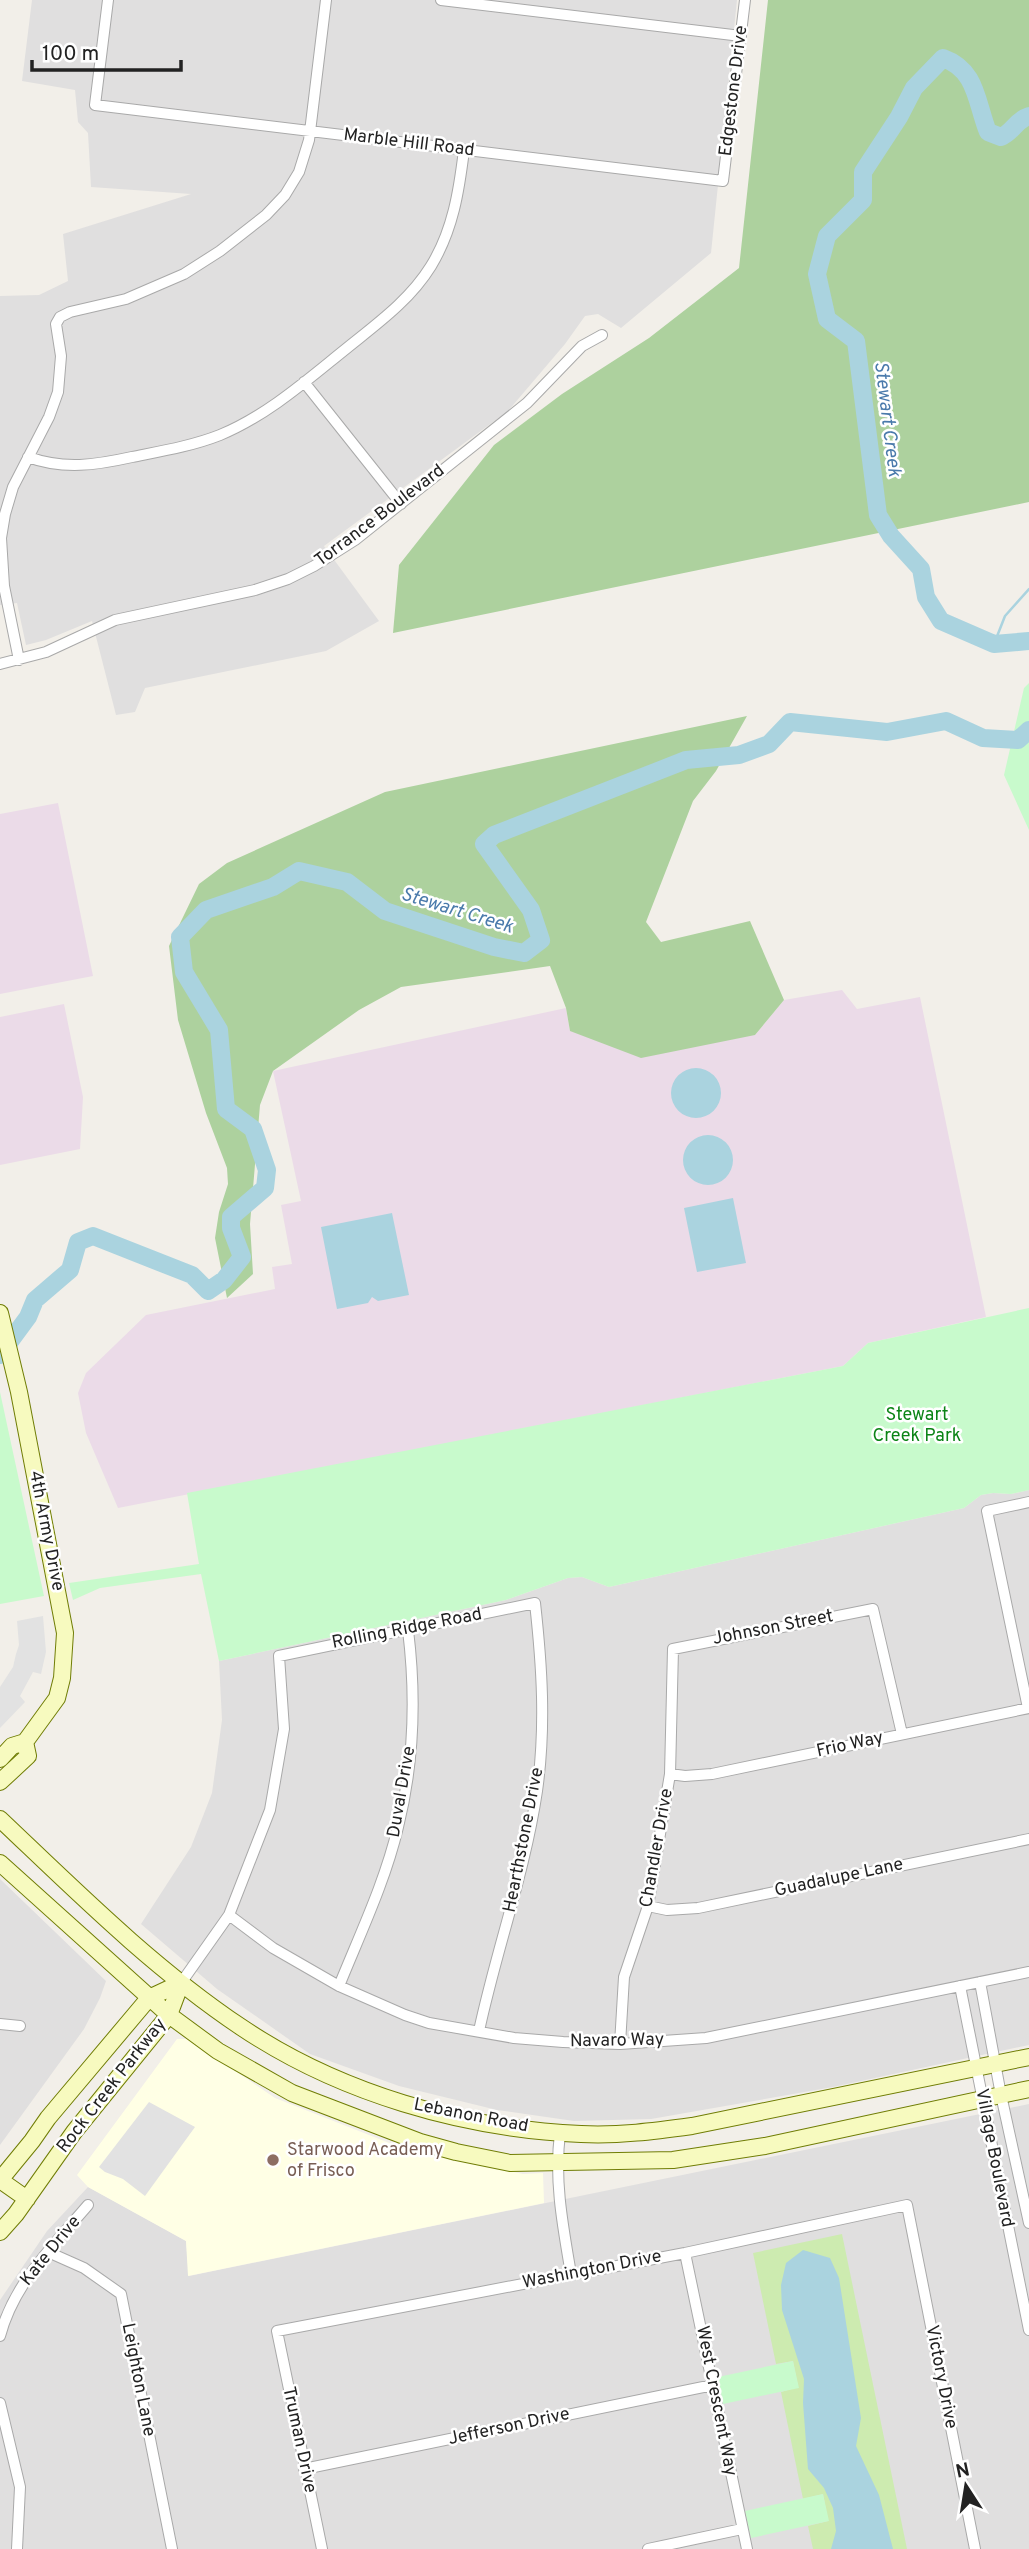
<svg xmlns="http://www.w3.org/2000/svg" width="1029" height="2549" font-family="Overpass,sans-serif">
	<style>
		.residential { fill: #e0dfdf }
		.industrial { fill: #ebdbe8 }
		.education { fill: #ffffe5 }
		.grass { fill: #cdebb0 }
		.forest { fill: #add19e }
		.park { fill: #c8facc }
		.parking { fill: #e2e2e2 }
		.water { fill: #aad3df }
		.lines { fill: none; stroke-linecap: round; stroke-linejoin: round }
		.stream { stroke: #aad3df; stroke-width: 2.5 }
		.river { stroke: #aad3df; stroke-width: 18 }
		.street-casing { stroke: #a9a9a9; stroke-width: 12 }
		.secondary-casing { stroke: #707d05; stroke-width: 18 }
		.street { stroke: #fff; stroke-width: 10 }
		.secondary { stroke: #f7fabf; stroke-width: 16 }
		.education-dot { fill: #8d6e63; stroke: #fff; stroke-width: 2.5 }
		.labels { text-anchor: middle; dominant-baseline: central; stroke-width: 5; stroke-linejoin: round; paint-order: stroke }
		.street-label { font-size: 18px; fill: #222; stroke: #fff }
		.park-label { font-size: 18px; fill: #0c8416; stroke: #fff }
		.education-label { font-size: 18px; fill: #785e54; stroke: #fff; text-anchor: start }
		.water-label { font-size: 19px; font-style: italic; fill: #4a7aab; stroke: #fff }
	</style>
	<rect width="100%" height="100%" fill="#f2efe9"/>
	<path class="residential" d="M 32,0 L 737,0 L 711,253 L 621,328 L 598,314 L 585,316 L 565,344 L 508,411 L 324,546 L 379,621 L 326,651 L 145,688 L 135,712 L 116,715 L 92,621 L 46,640 L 26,645 L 17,603 L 0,605 L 0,296 L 39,295 L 68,281 L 63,234 L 191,194 L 91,187 L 88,133 L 78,122 L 75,90 L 22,81 Z
		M 1029,1490 L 1029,2045 L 833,2087 L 651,2119 L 574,2121 L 497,2110 L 399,2086 L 310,2054 L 217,1989 L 141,1924 L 191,1847 L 212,1793 L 222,1720 L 219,1661 L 506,1600 L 568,1578 L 582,1577 L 609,1587 L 964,1508 L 981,1495 L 993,1493 L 1011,1494 Z
		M 0,1879 L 106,1981 L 100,1998 L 84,2029 L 0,2145 Z
		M 1029,2104 L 1029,2549 L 0,2549 L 0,2300 L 47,2231 L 88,2187 L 186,2241 L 189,2276 Z"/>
	<path class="industrial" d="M 58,803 L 93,976 L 0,994 L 0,814 Z
		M 842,990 L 857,1009 L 920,997 L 986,1317 L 868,1343 L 843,1366 L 118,1508 L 86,1433 L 78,1393 L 86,1373 L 146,1315 L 275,1289 L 272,1267 L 292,1264 L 281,1205 L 301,1201 L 273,1071 L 566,1008 L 570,1031 L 755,1035 L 784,1000 Z
		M 64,1004 L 83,1097 L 80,1149 L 0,1165 L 0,1017 Z"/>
	<path class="education" d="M 177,2039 L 188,2039 L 275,2098 L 397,2146 L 523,2174 L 543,2173 L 544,2203 L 188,2276 L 186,2241 L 88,2187 L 77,2175 Z"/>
	<path class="grass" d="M 842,2234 L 907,2549 L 813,2549 L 808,2526 L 828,2521 L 823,2494 L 803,2499 L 781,2392 L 798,2387 L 793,2361 L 776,2364 L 753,2253 Z"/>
	<path class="forest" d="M 768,0 L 1029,0 L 1029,502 L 393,633 L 399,565 L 494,445 L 562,394 L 649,338 L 739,268 Z
		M 747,716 L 716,771 L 693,801 L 646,922 L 661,942 L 750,921 L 784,1000 L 755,1035 L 641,1058 L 570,1031 L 566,1008 L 550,966 L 401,987 L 359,1010 L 273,1071 L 260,1105 L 250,1224 L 253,1274 L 227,1298 L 215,1238 L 219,1212 L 228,1184 L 227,1168 L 206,1113 L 178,1020 L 169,946 L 199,884 L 227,863 L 385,792 Z"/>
	<path class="park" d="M 1029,683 L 1029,830 L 1004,775 L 1024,688 Z
		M 1029,1308 L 1029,1490 L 1011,1494 L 993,1493 L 981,1495 L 964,1508 L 609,1587 L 582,1577 L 568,1578 L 506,1600 L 219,1661 L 201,1574 L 100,1588 L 73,1600 L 69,1583 L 199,1564 L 187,1493 L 843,1366 L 868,1343 Z
		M 0,1392 L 44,1596 L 0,1604 Z
		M 793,2361 L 799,2388 L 723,2404 L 718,2377 Z
		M 823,2494 L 829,2521 L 751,2538 L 745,2511 Z"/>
	<path class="parking" d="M 43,1616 L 46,1652 L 41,1674 L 33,1672 L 20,1696 L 25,1702 L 0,1728 L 0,1687 L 13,1667 L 16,1654 L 19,1645 L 17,1621 Z
		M 149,2102 L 195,2127 L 145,2196 L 123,2179 L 105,2172 L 99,2167 Z"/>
	<path class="water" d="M671 1093a25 25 0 1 1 50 0a25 25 0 1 1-50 0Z
		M683 1160a25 25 0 1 1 50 0a25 25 0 1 1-50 0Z
		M 733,1198 L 746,1263 L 697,1272 L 684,1208 Z
		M 392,1213 L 409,1295 L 378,1301 L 372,1297 L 368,1303 L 337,1309 L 321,1227 Z
		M 803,2250 L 830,2258 L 839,2278 L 861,2418 L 856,2446 L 879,2495 L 893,2549 L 831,2549 L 836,2531 L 833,2508 L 824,2488 L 808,2469 L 803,2403 L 804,2379 L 782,2310 L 781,2285 L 786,2263 Z"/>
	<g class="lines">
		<path class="stream" d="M 994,644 L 1005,616 L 1029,589"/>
		<path class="river" d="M 1029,116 C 1016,120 1013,132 1001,137 L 988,132 C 976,102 977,70 943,58 L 914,88 L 899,117 L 863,172 L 863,200 L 827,236 L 817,274 L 827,319 L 856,341 L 878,515 L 891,536 L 921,569 L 926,597 L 941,621 L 994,644 L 1029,641
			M 0,1355 L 28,1317 L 35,1300 L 70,1270 L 78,1242 L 93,1236 L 192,1275 L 208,1291 L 224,1280 L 242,1257 L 231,1228 L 231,1217 L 265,1188 L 267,1170 L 253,1129 L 226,1109 L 219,1030 L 184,972 L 180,937 L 206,910 L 273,887 L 299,871 L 347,882 L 385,911 L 494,947 L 524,953 L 541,940 L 531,910 L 484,844 L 494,835 L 686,760 L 739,755 L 769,744 L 790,722 L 887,732 L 946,721 L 983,738 L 1018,740 L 1029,730"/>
		<g class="street-casing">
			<path id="street" d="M 108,0 L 95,105 L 723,181 L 745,0
				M 441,0 L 741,36
				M 304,382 L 401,504
				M 28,457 C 64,470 96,465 132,457 C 162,451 192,446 220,435 C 268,415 307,380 347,348 C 378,323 410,300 431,266 C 453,230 459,191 464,150
				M 19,660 L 4,586 L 1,538 L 5,514 L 13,487 L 49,417 L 58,392 L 61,356 L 56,324 L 60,317 L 70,312 L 126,299 L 184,274 L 220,251 L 266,215 L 285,195 L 299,172 L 309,140 L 326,0
				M 0,664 L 46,652 L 115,620 L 255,590 L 288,579 L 314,566 L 355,540 L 527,403 L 582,346 L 602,335
				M 1028,1708 L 987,1511 L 1029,1502
				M 670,1774 L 685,1776 L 712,1774 L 1029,1708
				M 648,1906 L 667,1910 L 698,1908 L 1029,1839
				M 229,1915 L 273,1948 L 339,1986 L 405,2015 L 429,2023 L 514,2038 L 563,2042 L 620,2044 L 706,2038 L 1029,1972
				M 980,1982 L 1001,2095 L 1029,2223
				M 181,1983 L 229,1915 L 270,1810 L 284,1729 L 279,1656 L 535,1603 C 542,1666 546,1727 537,1791 C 525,1872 496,1951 479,2031
				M 339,1986 C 360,1934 385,1882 398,1827 C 414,1763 416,1695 408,1630
				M 960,1986 L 1029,2330
				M 0,2024 L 20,2026
				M 620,2044 L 624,1977 L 648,1906 L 670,1774 L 673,1649 L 873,1609 L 902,1734
				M 560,2133 C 554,2181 563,2227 571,2274
				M 48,2252 L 84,2268 L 121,2294 L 172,2549
				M 685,2253 L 747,2549
				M 0,2336 C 14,2283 53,2246 88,2205
				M 0,2403 L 20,2487 L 17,2549
				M 304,2469 L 713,2385
				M 322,2549 L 277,2331 L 685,2253 L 907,2205 L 975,2549
				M 648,2549 L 742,2529"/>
		</g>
		<g class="secondary-casing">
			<path id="secondary" d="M 0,1313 L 19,1392 L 65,1633 L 62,1678 L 57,1698 L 25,1742 L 12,1746 L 0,1759
				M 0,1782 L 28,1756 L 25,1742
				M 0,1819 C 77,1892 153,1968 241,2027 C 339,2093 463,2129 581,2134 C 618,2136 655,2131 692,2126 L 1029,2057
				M 0,1863 L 169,2015 L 218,2051 L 292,2093 L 420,2142 L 456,2152 L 510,2163 L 673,2160 L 765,2146 L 1029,2089
				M 0,2180 L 32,2141 L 48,2118 L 149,1998 L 181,1983
				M 0,2180 L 27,2199
				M 0,2232 L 16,2214 L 74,2132 L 169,2015 L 181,1983"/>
		</g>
		<use href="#street" class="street"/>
		<use href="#secondary" class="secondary"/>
	</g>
	<circle class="education-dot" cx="273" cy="2160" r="7"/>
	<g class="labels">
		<g class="street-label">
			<text transform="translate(734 91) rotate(-83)">Edgestone Drive</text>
			<text transform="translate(409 143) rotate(7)">Marble Hill Road</text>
			<text transform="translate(380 516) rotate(-37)">Torrance Boulevard</text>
			<text transform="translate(46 1531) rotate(79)">4th Army Drive</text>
			<text transform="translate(773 1628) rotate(-11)">Johnson Street</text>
			<text transform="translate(407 1629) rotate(-11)">Rolling Ridge Road</text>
			<text transform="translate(850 1745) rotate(-12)">Frio Way</text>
			<text transform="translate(402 1792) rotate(-80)">Duval Drive</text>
			<text transform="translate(524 1840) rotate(-79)">Hearthstone Drive</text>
			<text transform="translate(657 1848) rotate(-80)">Chandler Drive</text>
			<text transform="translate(839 1878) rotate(-12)">Guadalupe Lane</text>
			<text transform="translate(617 2041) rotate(-1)">Navaro Way</text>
			<text transform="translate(112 2086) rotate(-52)">Rock Creek Parkway</text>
			<text transform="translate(471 2116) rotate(11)">Lebanon Road</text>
			<text transform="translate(994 2158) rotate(79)">Village Boulevard</text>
			<text transform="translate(51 2251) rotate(-51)">Kate Drive</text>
			<text transform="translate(592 2270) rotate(-11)">Washington Drive</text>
			<text transform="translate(941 2377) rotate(79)">Victory Drive</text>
			<text transform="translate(138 2380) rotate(79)">Leighton Lane</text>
			<text transform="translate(716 2401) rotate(79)">West Crescent Way</text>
			<text transform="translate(509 2427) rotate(-12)">Jefferson Drive</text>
			<text transform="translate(299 2440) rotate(78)">Truman Drive</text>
		</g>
		<g class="park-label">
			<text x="917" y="1415">Stewart<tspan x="917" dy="21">Creek Park</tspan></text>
		</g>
		<g class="education-label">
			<text x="287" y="2150">Starwood Academy<tspan x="287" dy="21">of Frisco</tspan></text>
		</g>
		<g class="water-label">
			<text transform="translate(887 419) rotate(83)">Stewart Creek</text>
			<text transform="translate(457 911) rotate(17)">Stewart Creek</text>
		</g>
	</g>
	<g transform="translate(966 2486) rotate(348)" stroke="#ffffff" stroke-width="5" paint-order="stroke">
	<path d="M0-5L12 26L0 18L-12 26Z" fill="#222222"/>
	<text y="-10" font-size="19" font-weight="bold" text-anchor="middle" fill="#222222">N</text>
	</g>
	<path d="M32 60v10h149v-10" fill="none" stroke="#222222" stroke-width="3.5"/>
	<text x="42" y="60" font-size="21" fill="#222222" stroke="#ffffff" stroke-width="5" paint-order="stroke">100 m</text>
</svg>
